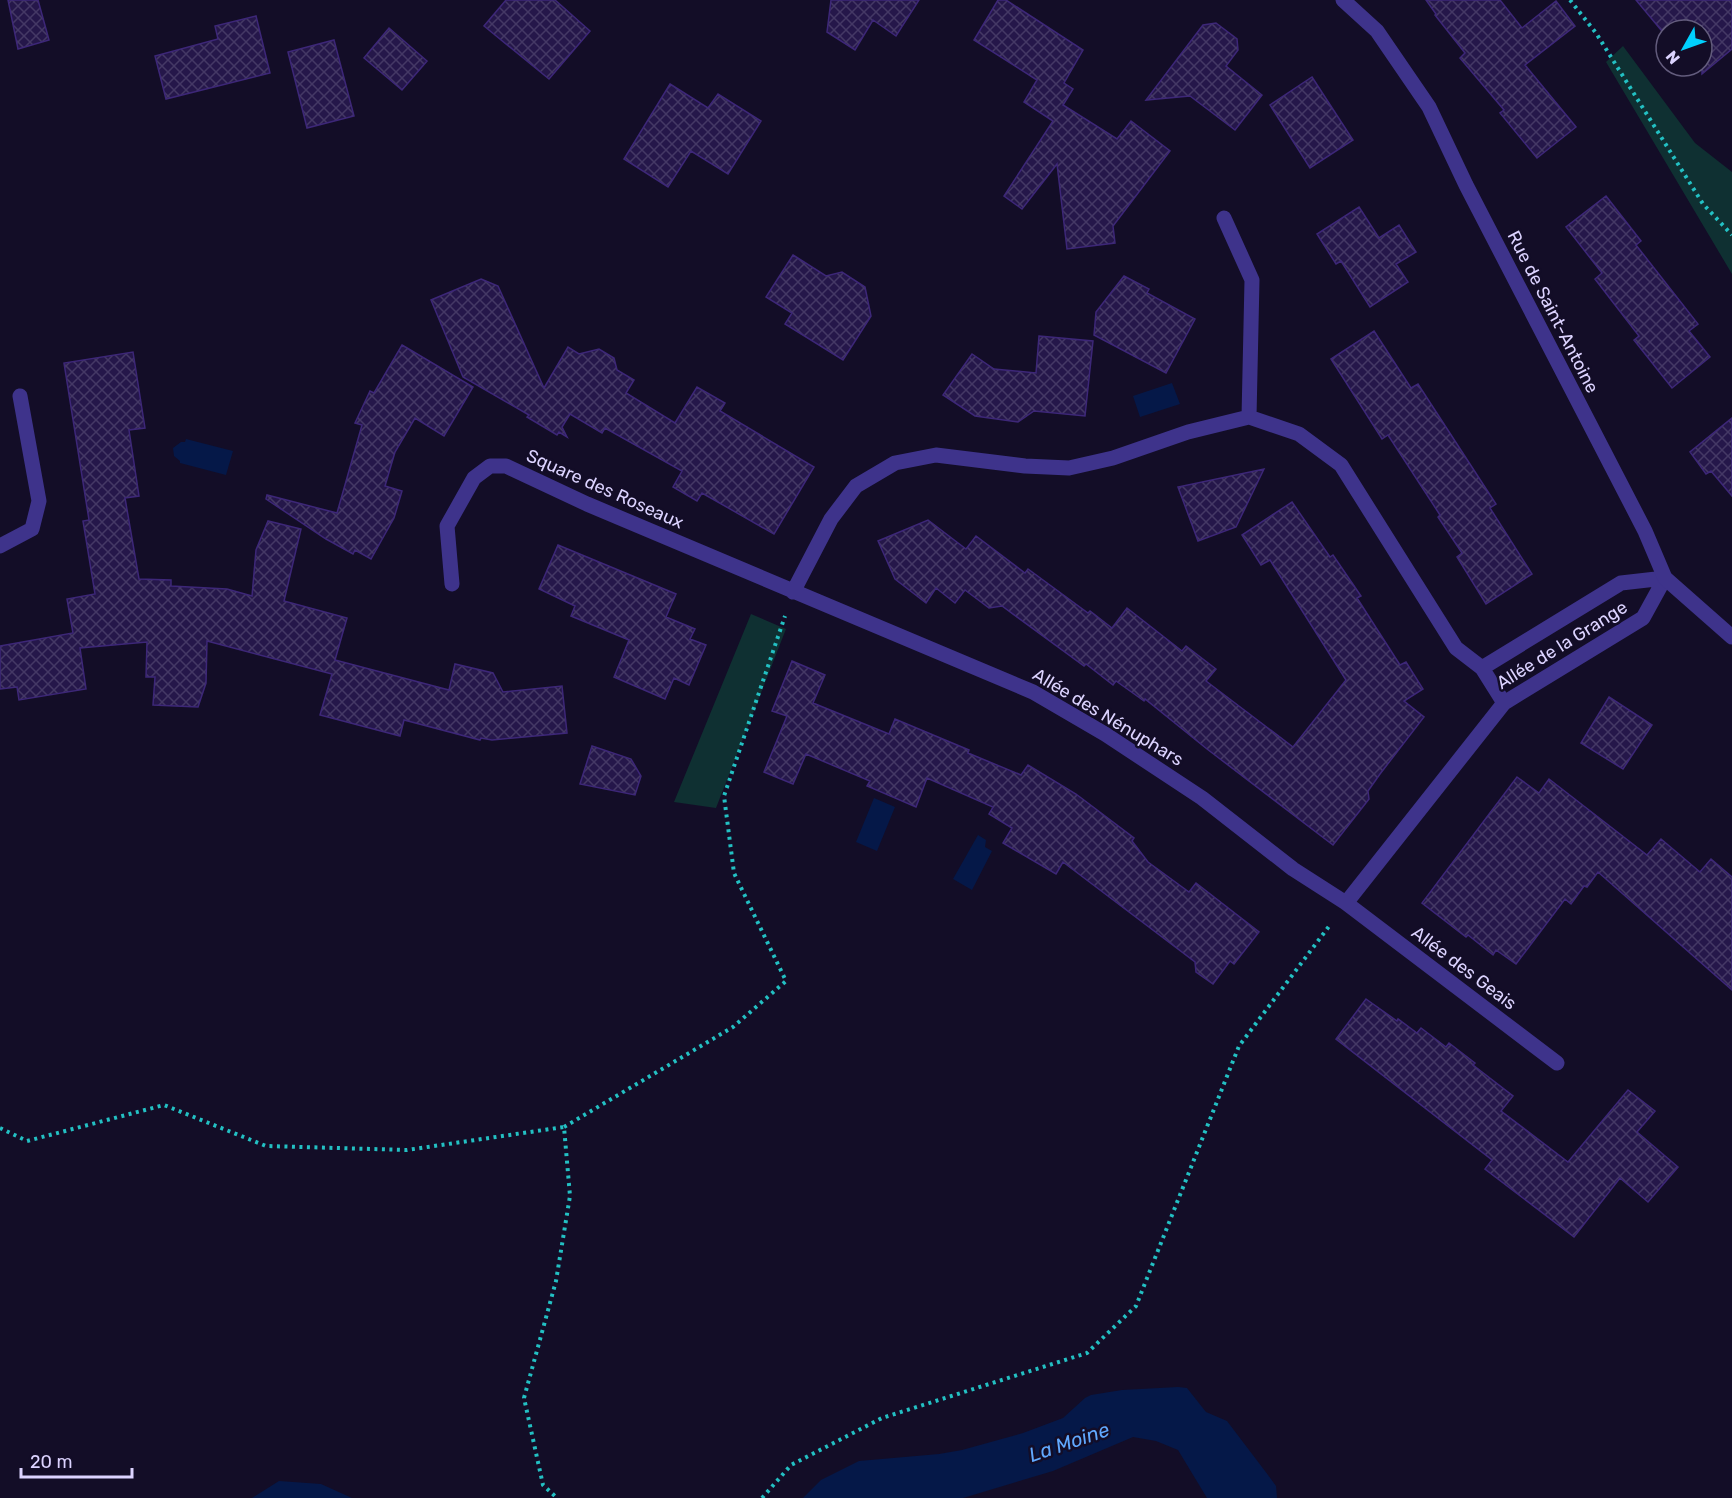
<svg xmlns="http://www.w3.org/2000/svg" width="1732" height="1498" font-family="Rubik,sans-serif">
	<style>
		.grass { fill: #0f3032 }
		.water { fill: #051848 }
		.building { fill: url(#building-cross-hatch); stroke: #3d2778; stroke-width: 1.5 }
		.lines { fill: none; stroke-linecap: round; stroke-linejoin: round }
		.path { stroke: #23c0c3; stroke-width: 4; stroke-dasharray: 3 4.5; stroke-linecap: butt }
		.minor { stroke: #3e338b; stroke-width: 15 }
		.tertiary { stroke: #3e338b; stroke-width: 15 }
		.labels { text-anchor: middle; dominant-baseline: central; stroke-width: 5; stroke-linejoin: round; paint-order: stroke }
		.street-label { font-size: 18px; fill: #dcd3ff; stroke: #130d27 }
		.water-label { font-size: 20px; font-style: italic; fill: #61a9ff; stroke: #130d27 }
	</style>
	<defs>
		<pattern id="building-cross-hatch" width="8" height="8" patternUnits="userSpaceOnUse" patternTransform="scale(1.5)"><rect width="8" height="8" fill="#25174a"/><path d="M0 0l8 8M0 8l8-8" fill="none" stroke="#443865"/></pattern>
	</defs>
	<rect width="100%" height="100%" fill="#130d27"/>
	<path class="grass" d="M 1623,46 L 1695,143 L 1732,172 L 1732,274 L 1606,62 Z
		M 751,614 L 786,629 L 716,808 L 674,802 Z"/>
	<path class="water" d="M 1172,383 L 1180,404 L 1140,417 L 1133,396 Z
		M 186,439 L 233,451 L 226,475 L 180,463 L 180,461 L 174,456 L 173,448 L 181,442 L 185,442 Z
		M 874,798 L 895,807 L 877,851 L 856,842 Z
		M 978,835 L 986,840 L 985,847 L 992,851 L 972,890 L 953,879 Z
		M 1178,1387 L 1187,1388 L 1206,1412 L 1227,1421 L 1268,1475 L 1276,1486 L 1277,1498 L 1207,1498 L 1178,1450 L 1156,1441 L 1133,1437 L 1053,1471 L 963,1498 L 803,1498 L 821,1480 L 859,1461 L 939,1454 L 962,1450 L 1023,1433 L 1063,1418 L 1085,1398 L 1091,1395 L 1122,1390 Z
		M 279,1481 L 321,1484 L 352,1498 L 252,1498 Z"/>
	<path class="building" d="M 8,0 L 38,0 L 49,40 L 18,49 Z
		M 506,0 L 555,0 L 590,31 L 549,79 L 484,26 Z
		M 831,0 L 919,0 L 896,36 L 873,20 L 855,50 L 827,32 Z
		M 998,0 L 1006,0 L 1083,50 L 1064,83 L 1073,89 L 1063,105 L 1117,139 L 1131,121 L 1170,151 L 1113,226 L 1115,243 L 1067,249 L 1057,164 L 1022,209 L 1004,196 L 1053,121 L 1024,102 L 1037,80 L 974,40 Z
		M 1426,0 L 1500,0 L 1522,28 L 1556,1 L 1575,26 L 1525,65 L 1576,127 L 1537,158 L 1500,113 L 1504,110 L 1460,58 L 1465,53 L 1435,15 L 1436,14 Z
		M 1636,0 L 1732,0 L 1732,49 L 1702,74 L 1702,30 L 1661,30 Z
		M 256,16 L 270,73 L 166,99 L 155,56 L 218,39 L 215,26 Z
		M 1216,23 L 1237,39 L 1238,50 L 1226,66 L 1262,95 L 1235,130 L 1190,96 L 1146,100 L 1203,25 Z
		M 389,28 L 427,61 L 402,90 L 364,58 Z
		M 334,40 L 354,116 L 307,128 L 288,52 Z
		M 1312,77 L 1353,140 L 1310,168 L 1270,105 Z
		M 670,84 L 708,108 L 718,94 L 761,121 L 728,174 L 691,151 L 668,187 L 624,159 Z
		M 1606,196 L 1641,241 L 1636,245 L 1698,324 L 1689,331 L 1710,357 L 1672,388 L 1634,340 L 1639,336 L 1595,279 L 1602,273 L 1566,227 Z
		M 1359,207 L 1379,238 L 1399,225 L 1416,252 L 1396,264 L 1408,282 L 1370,307 L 1341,261 L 1336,264 L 1317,234 Z
		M 793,255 L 826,276 L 842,272 L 865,287 L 871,316 L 843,360 L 785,324 L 792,313 L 766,297 Z
		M 1124,276 L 1149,289 L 1147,293 L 1195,319 L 1166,373 L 1094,335 L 1096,312 Z
		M 481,279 L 498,286 L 544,388 L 568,347 L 579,354 L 599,349 L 614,358 L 617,370 L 634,380 L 626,393 L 675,423 L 697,387 L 725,403 L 720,411 L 814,467 L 774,534 L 702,493 L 697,501 L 673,487 L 682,471 L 605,428 L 602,433 L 570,414 L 562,427 L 567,437 L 559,432 L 557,435 L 527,417 L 529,415 L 463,377 L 431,300 Z
		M 1374,331 L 1411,388 L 1418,384 L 1496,504 L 1490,508 L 1532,574 L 1486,604 L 1457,557 L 1462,553 L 1438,517 L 1440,515 L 1388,435 L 1382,439 L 1331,359 Z
		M 1039,336 L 1093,341 L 1085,416 L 1034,411 L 1018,422 L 975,416 L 943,395 L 972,354 L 994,369 L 1036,373 Z
		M 402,345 L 473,387 L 444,436 L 415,418 L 395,452 L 385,486 L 402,491 L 394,518 L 371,559 L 355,550 L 353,554 L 326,539 L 266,499 L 267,495 L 337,513 L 362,425 L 355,423 L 370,391 L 374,393 Z
		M 133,352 L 145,428 L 129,430 L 139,496 L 125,498 L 139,579 L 171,580 L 171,586 L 227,589 L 252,596 L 256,550 L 268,521 L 301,529 L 284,601 L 347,618 L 335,660 L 449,690 L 455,664 L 493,673 L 503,692 L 562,686 L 567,733 L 492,740 L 481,738 L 480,740 L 404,720 L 400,736 L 320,715 L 332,674 L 207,641 L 206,683 L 198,707 L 153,705 L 155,677 L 146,677 L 147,642 L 80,648 L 86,689 L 19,700 L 17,687 L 0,689 L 0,646 L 73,633 L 67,599 L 95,594 L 83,521 L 89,520 L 64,363 Z
		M 1732,418 L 1732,496 L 1711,471 L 1706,474 L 1690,452 Z
		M 1264,469 L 1236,527 L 1198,541 L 1178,487 Z
		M 1292,502 L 1330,557 L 1333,555 L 1361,596 L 1357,598 L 1400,665 L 1406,662 L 1423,689 L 1404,701 L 1424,717 L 1380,774 L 1368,791 L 1369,799 L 1333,845 L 1207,749 L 1145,699 L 1144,701 L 1116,681 L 1113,685 L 1086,664 L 1084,666 L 1002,606 L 989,608 L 965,590 L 955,603 L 936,588 L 926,603 L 895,579 L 878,541 L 928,520 L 966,549 L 976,536 L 1025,573 L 1028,569 L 1088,613 L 1090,611 L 1112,628 L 1127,608 L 1182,651 L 1186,646 L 1216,669 L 1206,681 L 1293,747 L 1346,680 L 1270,560 L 1261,565 L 1242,535 Z
		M 558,545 L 676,594 L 666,617 L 695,629 L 690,639 L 706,645 L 689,685 L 674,678 L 665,699 L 614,677 L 629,640 L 571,616 L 575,606 L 539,589 Z
		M 792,661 L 825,675 L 813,703 L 889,734 L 895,719 L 969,750 L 968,753 L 1021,775 L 1028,765 L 1076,794 L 1134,838 L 1132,841 L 1148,862 L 1189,892 L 1196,883 L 1259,932 L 1234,964 L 1230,961 L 1213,984 L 1196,972 L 1195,962 L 1063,862 L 1056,874 L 1003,843 L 1012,828 L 989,814 L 993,807 L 927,778 L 916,807 L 867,786 L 870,781 L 806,754 L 793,784 L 764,772 L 787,716 L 772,711 Z
		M 1609,697 L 1652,725 L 1623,769 L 1581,743 Z
		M 592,746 L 631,759 L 641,776 L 635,795 L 580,784 Z
		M 1517,777 L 1539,793 L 1549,779 L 1647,855 L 1661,839 L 1700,872 L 1711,859 L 1732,877 L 1732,990 L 1598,872 L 1587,887 L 1584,886 L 1571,904 L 1565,899 L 1516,964 L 1496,950 L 1493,955 L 1468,935 L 1466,937 L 1422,903 Z
		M 1366,999 L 1397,1021 L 1398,1019 L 1417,1033 L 1421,1028 L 1446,1047 L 1449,1043 L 1475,1063 L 1473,1065 L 1513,1096 L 1501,1111 L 1568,1162 L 1628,1090 L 1655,1111 L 1637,1132 L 1678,1167 L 1648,1202 L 1620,1178 L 1574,1237 L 1485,1169 L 1492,1160 L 1336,1039 Z"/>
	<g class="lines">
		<path class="path" d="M 1570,0 L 1596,33 L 1703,204 L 1732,235
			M 564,1127 L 733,1027 L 786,981 L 734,873 L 724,796 L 785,616
			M 0,1128 L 27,1141 L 164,1105 L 266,1146 L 407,1150 L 564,1127 L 570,1196 L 556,1281 L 524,1398 L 543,1485 L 557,1498
			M 762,1498 L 791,1465 L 882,1418 L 1087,1353 L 1136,1306 L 1239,1046 L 1330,925"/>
		<path class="minor" d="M 1224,218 L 1252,280 L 1249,417
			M 0,546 L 32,529 L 39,501 L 20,396
			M 452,584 L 447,526 L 474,478 L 490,466 L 506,466 L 587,504 L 1033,692 L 1105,734 L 1202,798 L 1293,869 L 1346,903 L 1557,1063
			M 793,592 L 831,519 L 856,486 L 895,463 L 936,455 L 1025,466 L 1069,468 L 1113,458 L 1188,432 L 1249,417 L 1299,434 L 1341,465 L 1456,648 L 1482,668 L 1504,703
			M 1482,668 L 1621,583 L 1665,578
			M 1346,903 L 1504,703 L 1643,618 L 1665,578"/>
		<path class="tertiary" d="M 1343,0 L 1377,31 L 1429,107 L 1466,185 L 1645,531 L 1665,578 L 1732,637"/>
	</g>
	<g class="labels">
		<g class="street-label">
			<text transform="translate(1553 312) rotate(63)">Rue de Saint-Antoine</text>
			<text transform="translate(605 489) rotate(24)">Square des Roseaux</text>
			<text transform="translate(1562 645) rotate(-32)">Allée de la Grange</text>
			<text transform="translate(1108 717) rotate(31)">Allée des Nénuphars</text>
			<text transform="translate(1464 968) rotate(37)">Allée des Geais</text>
		</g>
		<g class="water-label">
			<text transform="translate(1069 1442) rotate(-19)">La Moine</text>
		</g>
	</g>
	<g transform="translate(1684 48) rotate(230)"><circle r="28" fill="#130d27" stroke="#635c7d" stroke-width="1.5"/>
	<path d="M0-4.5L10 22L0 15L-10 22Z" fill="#00d0fe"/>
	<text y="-9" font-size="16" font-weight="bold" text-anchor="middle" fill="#dcd3ff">N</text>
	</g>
	<path d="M21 1468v9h111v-9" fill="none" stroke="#dcd3ff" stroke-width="3"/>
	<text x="30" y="1468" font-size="18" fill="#dcd3ff" stroke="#130d27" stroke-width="4.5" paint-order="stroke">20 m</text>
</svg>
